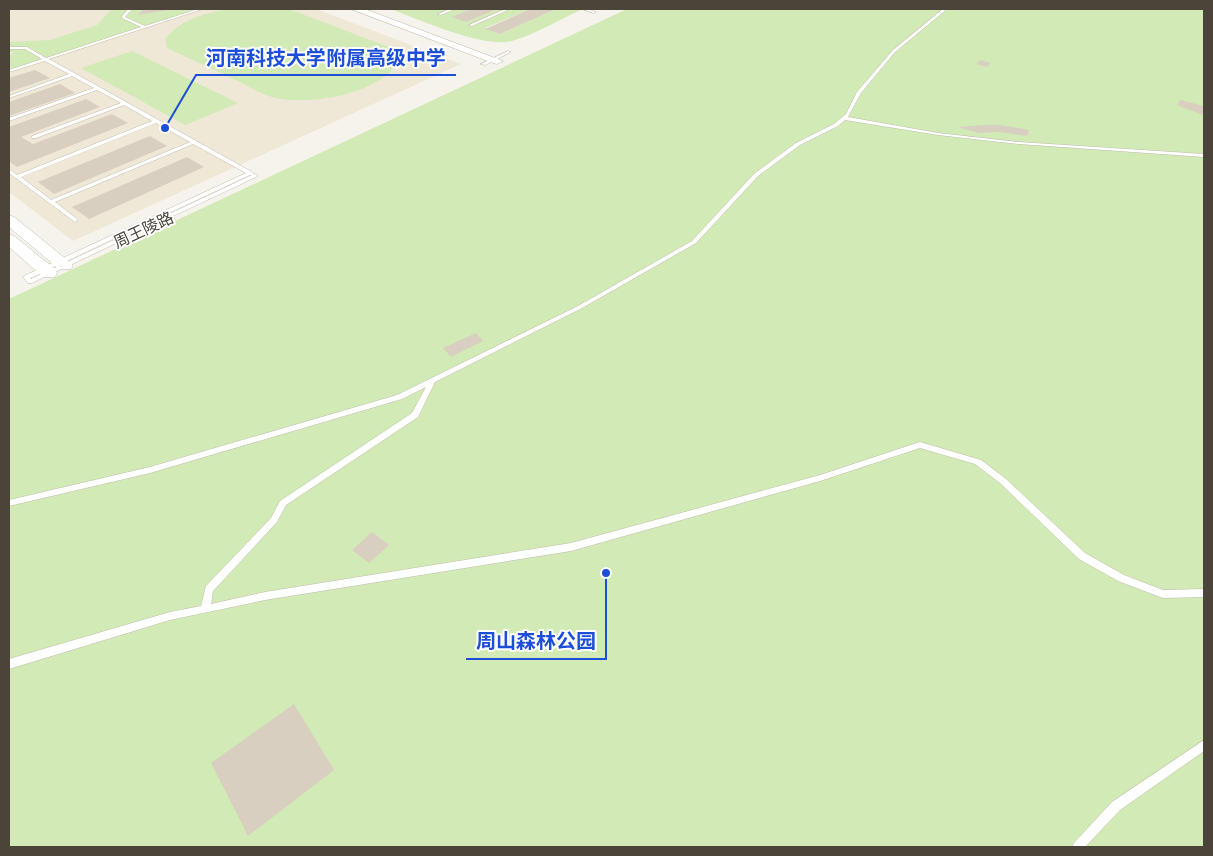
<svg xmlns="http://www.w3.org/2000/svg" width="1213" height="856" font-family="'Exo 2','Noto Sans SC',sans-serif">
	<style>
		.education { fill: #efe8d6 }
		.green { fill: #d2eab5 }
		.building { fill: #d8cfc1 }
		.lines { fill: none; stroke-linecap: round; stroke-linejoin: round }
		.service-casing { stroke: #c2bbae; stroke-width: 1 }
		.tertiary-casing { stroke: #c2bbae; stroke-width: 1 }
		.service { fill: #fff; fill-rule: evenodd }
		.tertiary { fill: #fff; fill-rule: evenodd }
		.labels { text-anchor: middle; dominant-baseline: central; stroke-width: 4; stroke-linejoin: round; paint-order: stroke }
		.far-street-label { font-size: 16px; fill: #4b4439; stroke: #fff }
		.leader { fill: none; stroke: #1d4ed8; stroke-width: 2 }
		.callout-dot { fill: #1d4ed8; stroke: #fff; stroke-width: 2 }
		.callout-label { font-size: 20px; text-anchor: middle; font-weight: bold; fill: #1d4ed8; stroke: #fff; stroke-width: 4; stroke-linejoin: round; paint-order: stroke }
	</style>
	<rect width="100%" height="100%" fill="#f6f3ec"/>
	<path class="education" d="M 9,9 L 316,9 L 461,64 L 73,241 L 9,192 Z"/>
	<path class="green" d="M 112,9 L 144,9 L 139,15 L 178,9 L 201,9 L 9,71 L 9,56 L 15,52 L 9,52 L 9,42 L 50,40 L 97,25 Z
		M 226,9 L 289,9 L 391,48 L 401,58 C 383,94 308,107 272,97 C 261,94 250,87 240,82 C 216,71 191,59 167,48 L 165,39 C 180,20 203,14 226,9 Z
		M 390,9 L 471,9 L 452,17 L 466,22 L 498,9 L 530,9 L 485,28 L 500,34 L 556,9 L 583,9 C 560,19 536,34 512,41 C 484,49 419,19 390,9 Z
		M 627,9 L 1204,9 L 1204,847 L 9,847 L 9,299 Z
		M 132,51 L 238,103 L 185,125 L 81,68 Z"/>
	<path class="building" d="M 144,9 L 176,9 L 138,15 Z
		M 471,9 L 498,9 L 466,22 L 451,17 Z
		M 530,9 L 556,9 L 500,34 L 485,29 Z
		M 980,60 L 991,63 L 987,67 L 976,64 Z
		M 35,70 L 50,78 L 9,92 L 9,78 Z
		M 60,84 L 75,93 L 9,116 L 9,102 Z
		M 86,99 L 100,107 L 21,137 L 33,144 L 112,114 L 128,123 L 17,167 L 9,161 L 9,127 Z
		M 1180,100 L 1204,106 L 1203,115 L 1177,105 Z
		M 984,125 L 1000,125 L 1029,130 L 1027,136 L 1000,132 L 978,133 L 958,127 Z
		M 150,136 L 167,146 L 54,194 L 38,182 Z
		M 187,157 L 204,167 L 89,219 L 72,207 Z
		M 476,333 L 483,341 L 451,357 L 443,348 Z
		M 372,532 L 389,545 L 369,563 L 352,550 Z
		M 294,704 L 334,770 L 248,836 L 211,763 Z"/>
	<g class="lines">
		<g class="service-casing">
			<path id="service" d="M 128,9 L 132,9 L 125,17 L 145,26 L 198,9 L 203,9 L 49,59 L 252,172 L 254,174 L 253,175 L 255,174 L 258,176 L 32,283 L 28,283 L 23,277 L 24,276 L 246,173 L 193,144 L 55,202 L 77,219 L 78,220 L 75,222 L 9,173 L 9,169 L 17,175 L 152,121 L 124,105 L 36,138 L 32,138 L 32,136 L 121,103 L 97,90 L 9,121 L 9,118 L 94,88 L 72,76 L 9,98 L 9,96 L 69,74 L 45,61 L 9,72 L 9,70 L 42,59 L 25,49 L 9,49 L 9,47 L 27,47 L 46,58 L 141,27 L 122,18 L 122,16 ZM 156,123 L 190,142 L 51,200 L 21,177 ZM 250,175 L 252,175 L 31,279 L 30,278 Z
				M 450,9 L 455,9 L 441,15 L 438,14 Z
				M 505,9 L 510,9 L 472,26 L 469,25 Z
				M 582,9 L 587,9 L 596,12 L 594,13 Z
				M 943,9 L 947,9 L 895,52 L 861,93 L 848,117 L 938,133 L 1019,142 L 1204,154 L 1204,157 L 1019,144 L 938,135 L 845,120 L 838,126 L 800,145 L 758,176 L 696,243 L 582,308 L 435,382 L 418,417 L 286,505 L 277,522 L 213,591 L 211,604 L 265,592 L 571,543 L 820,475 L 920,442 L 981,460 L 1006,479 L 1085,553 L 1124,575 L 1163,590 L 1204,589 L 1204,597 L 1163,598 L 1118,581 L 1079,559 L 1000,483 L 975,464 L 920,448 L 820,481 L 571,551 L 265,600 L 170,620 L 9,669 L 9,659 L 170,612 L 201,606 L 206,586 L 271,518 L 280,501 L 412,413 L 426,387 L 402,399 L 150,473 L 9,506 L 9,500 L 150,467 L 397,395 L 578,306 L 692,241 L 754,174 L 796,143 L 834,124 L 846,114 L 857,92 L 893,50 Z
				M 508,51 L 511,52 L 485,65 L 481,64 Z
				M 1204,740 L 1204,751 L 1120,810 L 1085,847 L 1072,847 L 1074,843 L 1112,802 Z"/>
		</g>
		<g class="tertiary-casing">
			<path id="tertiary" d="M 351,9 L 365,9 L 503,61 L 497,64 L 493,63 Z
				M 9,215 L 14,217 L 71,263 L 73,266 L 71,269 L 59,269 L 9,227 Z
				M 9,234 L 14,236 L 55,269 L 57,273 L 55,277 L 43,277 L 9,247 Z"/>
		</g>
		<use href="#service" class="service"/>
		<use href="#tertiary" class="tertiary"/>
	</g>
	<g class="labels">
		<g class="far-street-label">
			<text transform="translate(143 229) rotate(-25)">周王陵路</text>
		</g>
	</g>
	<path class="leader" d="M165 128L196 75H456M606 573L606 659H466"/>
	<g class="callout-dot">
		<circle cx="165" cy="128" r="5"/>
		<circle cx="606" cy="573" r="5"/>
	</g>
	<g class="callout-label">
		<text x="326" y="65">河南科技大学附属高级中学</text>
		<text x="536" y="648">周山森林公园</text>
	</g>
	<rect width="1213" height="856" fill="none" stroke="#4b4439" stroke-width="20"/>
</svg>
